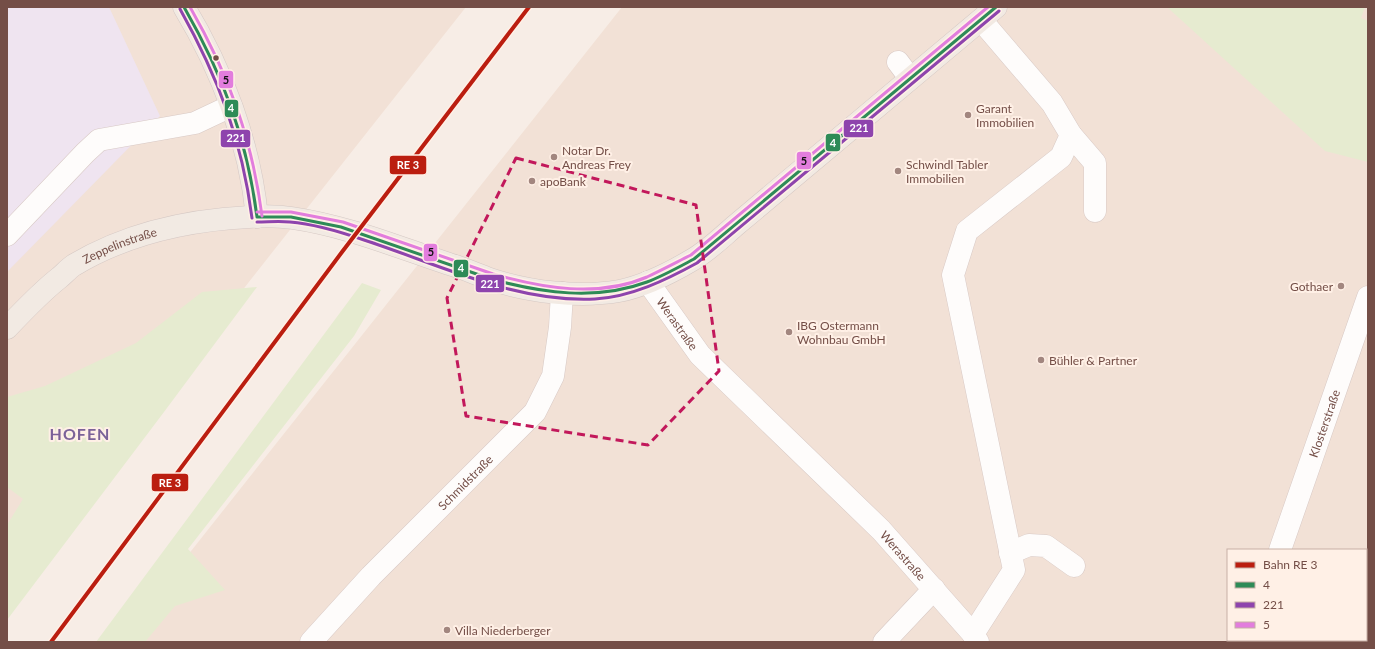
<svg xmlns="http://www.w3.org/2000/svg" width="1375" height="649" font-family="Lato,sans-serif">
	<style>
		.residential { fill: #f2e1d6; fill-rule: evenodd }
		.education { fill: #efe4f0 }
		.green { fill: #e6ebd0 }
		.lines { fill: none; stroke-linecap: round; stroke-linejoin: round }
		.minor-casing { stroke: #d8c9c5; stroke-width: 23 }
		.major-casing { stroke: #d5c8c4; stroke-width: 23 }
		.minor { stroke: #fefcfb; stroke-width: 22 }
		.major { stroke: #f2eae3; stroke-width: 22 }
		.bus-1-casing { stroke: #fff0e6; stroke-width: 6 }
		.bus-2-casing { stroke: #fff0e6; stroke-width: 6 }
		.bus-3-casing { stroke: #fff0e6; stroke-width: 6 }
		.bus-1 { stroke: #2e8b57; stroke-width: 3 }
		.bus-2 { stroke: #8e44ad; stroke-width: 3 }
		.bus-3 { stroke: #e27ddd; stroke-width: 3 }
		.rail-1-casing { stroke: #fff0e6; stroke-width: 7 }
		.rail-1 { stroke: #bb1e10; stroke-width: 4 }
		.marked { fill: none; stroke: #c2185b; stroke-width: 3; stroke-dasharray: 8 5; stroke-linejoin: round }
		.bus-dot { fill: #744e47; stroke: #fff0e6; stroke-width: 1.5 }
		.poi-dot { fill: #a2867f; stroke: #fff0e6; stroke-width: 1.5 }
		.labels { text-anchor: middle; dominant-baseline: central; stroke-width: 4; stroke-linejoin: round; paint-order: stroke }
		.poi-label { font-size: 12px; fill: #744e47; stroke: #fff0e6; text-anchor: start }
		.street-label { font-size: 12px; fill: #744e47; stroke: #fff0e6 }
		.district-label { font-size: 16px; font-weight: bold; letter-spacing: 1px; fill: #7b6298; stroke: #fff0e6 }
		.line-badge { stroke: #fff0e6; stroke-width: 1.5 }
		.badge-label { font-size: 11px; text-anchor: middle; font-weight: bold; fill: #fff }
		.pale-badge-label { font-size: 11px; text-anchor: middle; font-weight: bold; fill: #111 }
	</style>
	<rect width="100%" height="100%" fill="#f7ede6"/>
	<path class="residential" d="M 7,7 L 466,7 L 252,278 L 7,593 Z
		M 622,7 L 1368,7 L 1368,642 L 119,642 ZM 1228,550 L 1366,550 L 1366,640 L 1228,640 Z"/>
	<path class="education" d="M 7,7 L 109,7 L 160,116 L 7,272 Z"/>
	<path class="green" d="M 1167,7 L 1365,7 L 1361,18 L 1368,21 L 1368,162 L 1325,151 Z
		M 362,283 L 381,290 L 354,336 L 188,549 L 225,590 L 175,606 L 145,642 L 96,642 Z
		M 257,287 L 164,412 L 7,620 L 7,525 L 23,499 L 7,487 L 7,397 L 45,386 L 136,343 L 202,292 Z"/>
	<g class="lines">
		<g class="minor-casing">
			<g id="minor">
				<path d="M 898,62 L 910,78"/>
				<path d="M 1071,135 L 1095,163 L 1095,211"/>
				<path d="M 7,235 L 85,153 L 99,140 L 195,123 L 231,106"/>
				<path id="s1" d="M 648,282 L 700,355 L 881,530 L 973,634 L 978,642"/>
				<path id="s2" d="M 1280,550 L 1368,297"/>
				<path d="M 1010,553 L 1029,545 L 1046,546 L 1074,566"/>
				<path d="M 973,634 L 1014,570 L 953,275 L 967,231 L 1061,157 L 1071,135 L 1052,103 L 981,20"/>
				<path id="s3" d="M 311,642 L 371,576 L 535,412 L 553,376 L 560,327 L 562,293"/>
				<path d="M 884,642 L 934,589"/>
				<path d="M 1249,642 L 1249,640"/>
			</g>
		</g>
		<g class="major-casing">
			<g id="major">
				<path d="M 184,7 C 222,70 250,143 257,217"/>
				<path id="s4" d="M 7,328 C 24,310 40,293 59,278 C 64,274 68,269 74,265 C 126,234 189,220 249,217 C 263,216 279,216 292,218 C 347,226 397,247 449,264 C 463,268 476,274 490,279 C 529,292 579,298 619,291 C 645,286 670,273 692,260 C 708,251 722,237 736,225 L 996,7"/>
			</g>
		</g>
		<use href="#minor" class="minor"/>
		<use href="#major" class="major"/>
		<g class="bus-1-casing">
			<path id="bus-1" d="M 184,7 C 223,75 247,139 257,217
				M 257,217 L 291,217 L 341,227 L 491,279 C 542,293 596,301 647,282 C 663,276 679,267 694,259 L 996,7"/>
		</g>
		<g class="bus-2-casing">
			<path id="bus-2" d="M 180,9 C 218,77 242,140 252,218
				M 257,222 C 268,222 279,221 290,222 C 315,224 341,232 364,240 C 438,264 515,303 595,299 C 631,297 666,280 697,263 L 999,11"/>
		</g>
		<g class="bus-3-casing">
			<path id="bus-3" d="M 190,7 C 229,75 252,139 262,216
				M 257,212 L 291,212 L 343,222 L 493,274 C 542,288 598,298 647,277 C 662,270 677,262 691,255 L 988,7"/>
		</g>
		<use href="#bus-1" class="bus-1"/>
		<use href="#bus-2" class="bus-2"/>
		<use href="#bus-3" class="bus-3"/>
		<g class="rail-1-casing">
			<path id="rail-1" d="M 51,642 L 342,252 L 529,7"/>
		</g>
		<use href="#rail-1" class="rail-1"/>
	</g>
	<path class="marked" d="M 516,158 L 696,205 L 719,371 L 648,445 L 466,416 L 447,298 Z"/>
	<circle class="bus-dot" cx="216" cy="58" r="3.5"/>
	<g class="poi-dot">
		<circle cx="968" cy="115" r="4"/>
		<circle cx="554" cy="157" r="4"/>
		<circle cx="898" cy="171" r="4"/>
		<circle cx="532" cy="181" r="4"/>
		<circle cx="1341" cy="286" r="4"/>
		<circle cx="789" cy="332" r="4"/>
		<circle cx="1041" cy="360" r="4"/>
		<circle cx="447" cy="630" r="4"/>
	</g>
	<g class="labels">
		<g class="poi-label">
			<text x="976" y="108">Garant<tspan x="976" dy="14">Immobilien</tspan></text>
			<text x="562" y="150">Notar Dr.<tspan x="562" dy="14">Andreas Frey</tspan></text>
			<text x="906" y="164">Schwindl Tabler<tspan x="906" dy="14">Immobilien</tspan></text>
			<text x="540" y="181">apoBank</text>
			<text x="1333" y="286" text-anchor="end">Gothaer</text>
			<text x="797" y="325">IBG Ostermann<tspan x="797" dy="14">Wohnbau GmbH</tspan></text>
			<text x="1049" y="360">Bühler &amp; Partner</text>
			<text x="455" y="630">Villa Niederberger</text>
		</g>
		<g class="street-label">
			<text stroke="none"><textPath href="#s4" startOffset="142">Zeppelinstraße</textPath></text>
			<text stroke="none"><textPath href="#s1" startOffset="51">Werastraße</textPath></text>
			<text stroke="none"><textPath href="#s2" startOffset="134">Klosterstraße</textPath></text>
			<text stroke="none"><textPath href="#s3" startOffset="222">Schmidstraße</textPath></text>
			<text stroke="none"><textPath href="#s1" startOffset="375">Werastraße</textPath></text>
		</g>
		<g class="district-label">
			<text x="80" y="433">HOFEN</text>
		</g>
	</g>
	<g class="line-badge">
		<rect x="218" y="70" width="16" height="19" rx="4" fill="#e27ddd"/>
		<rect x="224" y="99" width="15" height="19" rx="4" fill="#2e8b57"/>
		<rect x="843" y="119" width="31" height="19" rx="4" fill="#8e44ad"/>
		<rect x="220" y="129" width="31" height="19" rx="4" fill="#8e44ad"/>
		<rect x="825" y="133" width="16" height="19" rx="4" fill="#2e8b57"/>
		<rect x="796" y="151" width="16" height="19" rx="4" fill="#e27ddd"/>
		<rect x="389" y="155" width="38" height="20" rx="4" fill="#bb1e10"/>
		<rect x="423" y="243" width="15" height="19" rx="4" fill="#e27ddd"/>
		<rect x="453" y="259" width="16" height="19" rx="4" fill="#2e8b57"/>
		<rect x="475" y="274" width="30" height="19" rx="4" fill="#8e44ad"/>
		<rect x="151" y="473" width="38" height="19" rx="4" fill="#bb1e10"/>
	</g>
	<g class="badge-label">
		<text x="231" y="112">4</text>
		<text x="859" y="132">221</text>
		<text x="236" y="142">221</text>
		<text x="833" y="147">4</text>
		<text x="408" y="169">RE 3</text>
		<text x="461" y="272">4</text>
		<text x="490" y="288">221</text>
		<text x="170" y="487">RE 3</text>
	</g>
	<g class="pale-badge-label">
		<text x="226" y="84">5</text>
		<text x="804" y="165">5</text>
		<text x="431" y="256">5</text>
	</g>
	<rect width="1375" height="649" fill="none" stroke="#744e47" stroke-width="16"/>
	<rect x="1227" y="549" width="140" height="92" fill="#fff0e6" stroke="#c7afa6"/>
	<rect x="1235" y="562" width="20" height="6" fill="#bb1e10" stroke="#c7afa6"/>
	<text x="1263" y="569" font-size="12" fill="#744e47">Bahn RE 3</text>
	<rect x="1235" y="582" width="20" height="6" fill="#2e8b57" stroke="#c7afa6"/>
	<text x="1263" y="589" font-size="12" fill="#744e47">4</text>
	<rect x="1235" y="602" width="20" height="6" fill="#8e44ad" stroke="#c7afa6"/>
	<text x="1263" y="609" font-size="12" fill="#744e47">221</text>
	<rect x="1235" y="622" width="20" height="6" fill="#e27ddd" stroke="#c7afa6"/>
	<text x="1263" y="629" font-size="12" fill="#744e47">5</text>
</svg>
